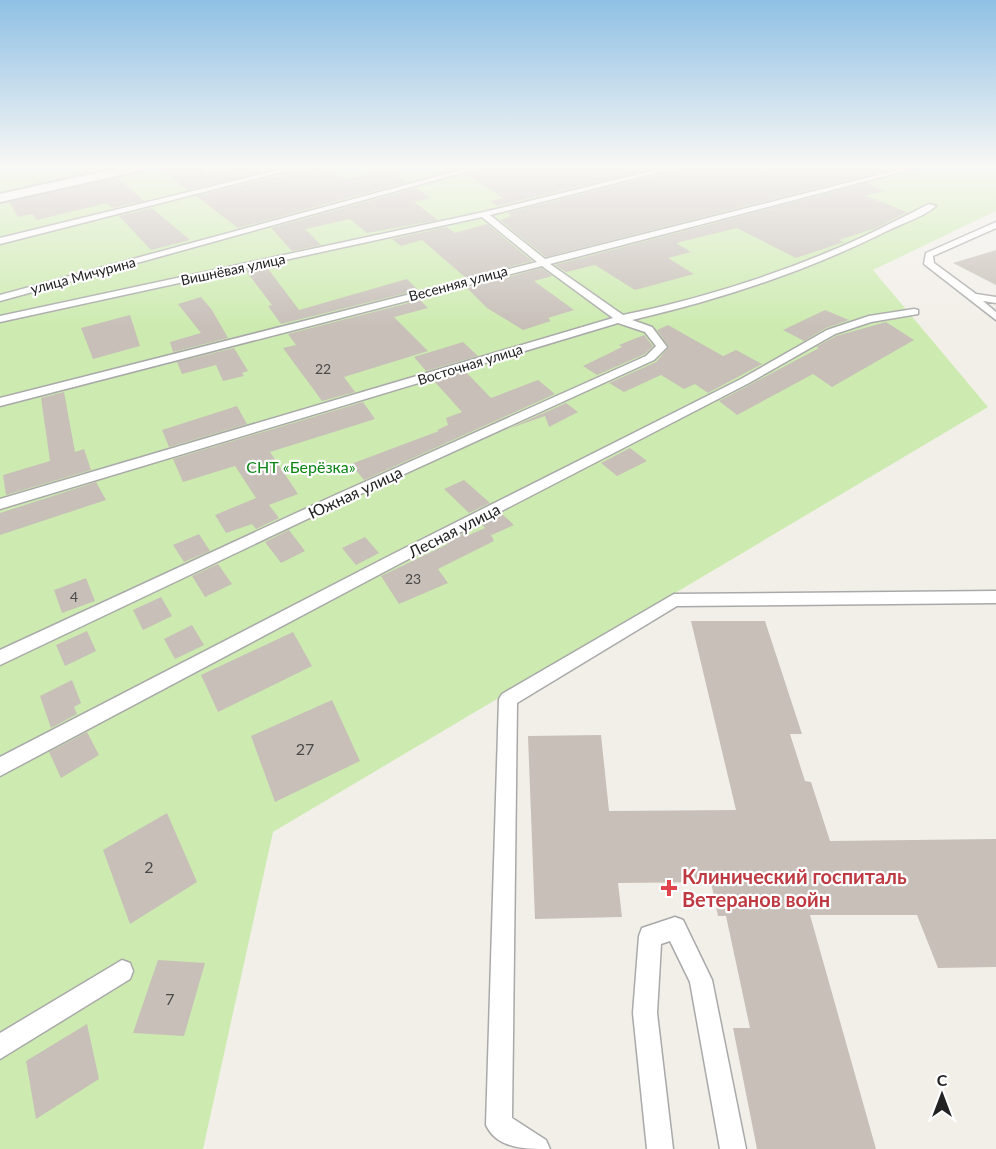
<svg xmlns="http://www.w3.org/2000/svg" width="996" height="1149" font-family="Lato,sans-serif">
	<style>
		.grass { fill: #cdebb0 }
		.building { fill: #c7bfb8 }
		.lines { fill: none; stroke-linecap: round; stroke-linejoin: round }
		.service-casing { stroke: #a9a9a9; stroke-width: 3 }
		.minor-casing { stroke: #a9a9a9; stroke-width: 4 }
		.service { fill: #fff; fill-rule: evenodd }
		.minor { fill: #fff; fill-rule: evenodd }
		.health-dot { fill: #e0444e; stroke: #fff; stroke-width: 2 }
		.labels { text-anchor: middle; dominant-baseline: central; stroke-width: 4.5; stroke-linejoin: round; paint-order: stroke }
		.far-street-label { font-size: 14px; fill: #222; stroke: #fff }
		.number-label { font-size: 14px; fill: #4b4948 }
		.park-label { font-size: 16px; fill: #0c8416; stroke: #fff }
		.street-label { font-size: 16px; fill: #222; stroke: #fff }
		.near-number-label { font-size: 16px; fill: #4b4948 }
		.near-health-label { font-size: 20px; font-weight: bold; fill: #be3a42; stroke: #fff; text-anchor: start }
	</style>
	<rect width="100%" height="100%" fill="#f2efe9"/>
	<path class="grass" d="M 0,167 L 128,167 L 0,195 Z
		M 151,167 L 996,167 L 996,211 L 873,270 L 988,407 L 273,832 L 203,1149 L 0,1149 L 0,201 Z"/>
	<path class="building" d="M 158,167 L 203,167 L 204,175 L 239,167 L 253,167 L 261,172 L 188,190 Z
		M 320,167 L 346,179 L 390,170 L 407,182 L 238,228 L 196,196 Z
		M 485,167 L 660,167 L 497,206 L 490,201 L 503,198 L 466,174 Z
		M 681,167 L 882,167 L 883,171 L 546,257 L 500,220 L 512,216 L 507,213 L 680,169 Z
		M 118,178 L 144,201 L 112,208 L 107,203 L 37,220 L 32,214 L 18,217 L 9,202 Z
		M 867,183 L 884,191 L 866,196 L 907,212 L 876,228 L 839,240 L 844,242 L 796,258 L 737,228 L 676,243 L 691,252 L 668,258 L 694,274 L 635,290 L 595,265 L 566,272 L 555,265 Z
		M 416,188 L 430,198 L 414,202 L 438,220 L 367,233 L 350,219 L 305,229 L 321,245 L 292,251 L 271,228 Z
		M 152,208 L 190,240 L 151,250 L 119,216 Z
		M 487,224 L 532,261 L 466,278 L 422,240 L 401,246 L 392,239 L 447,227 L 455,233 Z
		M 996,250 L 996,285 L 953,263 Z
		M 266,266 L 299,310 L 407,279 L 418,290 L 281,324 L 268,306 L 272,305 L 246,271 Z
		M 542,268 L 552,276 L 534,281 L 574,310 L 548,318 L 551,321 L 523,330 L 487,308 L 467,288 Z
		M 201,297 L 212,310 L 228,338 L 173,352 L 170,342 L 201,333 L 178,304 Z
		M 420,300 L 428,308 L 394,317 L 428,351 L 344,377 L 355,392 L 322,401 L 283,348 L 296,345 L 288,334 Z
		M 825,310 L 849,320 L 826,328 L 804,341 L 783,330 Z
		M 130,315 L 140,346 L 93,359 L 81,328 Z
		M 886,322 L 914,340 L 832,387 L 813,374 L 737,415 L 719,401 L 819,348 L 816,347 L 836,336 Z
		M 668,325 L 723,356 L 736,350 L 762,364 L 708,393 L 695,384 L 684,389 L 661,375 L 624,392 L 609,383 L 656,362 L 669,347 L 657,330 Z
		M 644,335 L 653,346 L 645,354 L 597,375 L 583,366 L 622,347 L 619,345 Z
		M 463,342 L 478,356 L 426,371 L 414,357 Z
		M 234,348 L 248,371 L 242,373 L 244,376 L 223,381 L 216,365 L 182,374 L 177,362 Z
		M 465,371 L 491,398 L 538,380 L 555,394 L 364,480 L 351,464 L 439,431 L 437,430 L 448,425 L 446,418 L 462,412 L 434,381 Z
		M 64,392 L 75,452 L 84,449 L 91,470 L 6,495 L 3,475 L 50,461 L 41,398 Z
		M 363,402 L 375,419 L 270,452 L 298,494 L 269,505 L 279,518 L 256,529 L 252,524 L 226,533 L 215,515 L 256,498 L 235,466 L 183,482 L 173,459 Z
		M 566,403 L 578,412 L 549,427 L 545,416 L 508,429 Z
		M 237,406 L 247,424 L 169,447 L 162,430 Z
		M 630,448 L 647,461 L 617,476 L 601,463 Z
		M 464,480 L 490,503 L 469,513 L 444,489 Z
		M 96,482 L 106,500 L 0,535 L 0,513 Z
		M 502,514 L 514,525 L 492,535 L 490,533 L 494,541 L 438,569 L 448,583 L 399,604 L 381,576 L 448,544 L 446,542 L 466,532 L 469,535 L 485,528 L 481,524 Z
		M 289,530 L 305,551 L 281,563 L 265,542 Z
		M 199,534 L 210,551 L 184,562 L 173,545 Z
		M 365,537 L 379,553 L 356,565 L 342,548 Z
		M 218,564 L 232,584 L 205,597 L 192,576 Z
		M 86,578 L 95,601 L 62,613 L 54,590 Z
		M 161,597 L 172,616 L 143,630 L 133,610 Z
		M 691,621 L 765,621 L 802,734 L 790,734 L 805,781 L 811,782 L 830,841 L 996,839 L 996,967 L 938,968 L 917,915 L 810,915 L 876,1149 L 757,1149 L 733,1028 L 750,1028 L 726,916 L 718,916 L 711,882 L 618,883 L 622,917 L 535,919 L 528,736 L 601,735 L 609,811 L 736,810 Z
		M 192,625 L 204,645 L 175,659 L 164,639 Z
		M 87,631 L 96,651 L 65,666 L 56,645 Z
		M 293,632 L 312,666 L 218,712 L 201,675 Z
		M 72,680 L 81,703 L 74,707 L 77,714 L 51,728 L 40,696 Z
		M 332,700 L 360,761 L 275,802 L 251,736 Z
		M 87,732 L 99,755 L 61,778 L 49,752 Z
		M 167,813 L 197,882 L 130,924 L 103,850 Z
		M 158,960 L 205,963 L 184,1036 L 133,1033 Z
		M 87,1024 L 99,1079 L 36,1119 L 26,1061 Z"/>
	<g class="lines">
		<g class="service-casing">
			<path id="service" d="M 291,167 L 302,167 L 0,244 L 0,238 Z
				M 472,167 L 483,167 L 0,301 L 0,295 Z
				M 668,167 L 679,167 L 490,215 L 545,259 L 909,167 L 920,167 L 550,264 L 623,315 C 696,300 770,277 838,248 C 869,235 899,219 929,204 L 936,206 C 923,217 903,223 887,231 C 807,271 719,300 632,320 L 652,327 L 667,347 L 654,360 L 341,503 L 0,665 L 0,650 L 331,497 L 646,356 L 656,346 L 645,332 L 618,323 L 0,509 L 0,499 L 613,318 L 542,266 L 0,406 L 0,398 L 537,262 L 482,217 L 0,322 L 0,316 L 484,212 Z
				M 996,222 L 996,228 L 933,256 L 934,263 L 976,294 L 996,297 L 996,303 L 983,301 L 996,312 L 996,320 L 924,264 L 926,253 Z
				M 914,309 L 918,310 L 918,314 L 871,322 L 835,334 L 749,383 L 401,563 L 0,776 L 0,757 L 391,555 L 741,379 L 827,330 L 869,316 Z
				M 996,591 L 996,603 L 677,606 L 517,703 L 512,1118 L 546,1140 L 550,1149 C 526,1149 497,1149 486,1125 L 499,699 L 502,694 L 674,594 Z
				M 675,917 L 683,920 L 712,980 L 746,1149 L 720,1149 L 690,982 L 670,941 L 661,944 L 657,1013 L 673,1149 L 647,1149 L 633,1013 L 639,936 L 642,928 Z
				M 122,960 L 130,963 L 133,971 L 130,979 L 0,1059 L 0,1033 Z"/>
		</g>
		<g class="minor-casing">
			<path id="minor" d="M 122,167 L 146,167 L 139,171 L 0,202 L 0,194 Z"/>
		</g>
		<use href="#service" class="service"/>
		<use href="#minor" class="minor"/>
	</g>
	<linearGradient id="sky" x2="0" y2="1"><stop stop-color="#8fc0e4"/><stop offset="0.51" stop-color="#f9f8f5"/><stop offset="1" stop-color="#f9f8f5" stop-opacity="0"/></linearGradient>
	<rect width="996" height="327" fill="url(#sky)"/>
	<path class="health-dot" d="M666 879h6v6h6v6h-6v6h-6v-6h-6v-6h6z"/>
	<g class="labels">
		<g class="far-street-label">
			<text transform="translate(233 269) rotate(-12)">Вишнёвая улица</text>
			<text transform="translate(83 275) rotate(-15)">улица Мичурина</text>
			<text transform="translate(458 283) rotate(-15)">Весенняя улица</text>
			<text transform="translate(470 364) rotate(-17)">Восточная улица</text>
		</g>
		<g class="number-label">
			<text x="323" y="368">22</text>
			<text x="413" y="578">23</text>
			<text x="74" y="596">4</text>
		</g>
		<g class="park-label">
			<text x="301" y="466">СНТ «Берёзка»</text>
		</g>
		<g class="street-label">
			<text transform="translate(355 492) rotate(-25)">Южная улица</text>
			<text transform="translate(454 530) rotate(-27)">Лесная улица</text>
		</g>
		<g class="near-number-label">
			<text x="305" y="748">27</text>
			<text x="149" y="866">2</text>
			<text x="170" y="998">7</text>
		</g>
		<g class="near-health-label">
			<text x="682" y="876">Клинический госпиталь<tspan x="682" dy="23">Ветеранов войн</tspan></text>
		</g>
	</g>
	<g transform="translate(942 1095)" stroke="#ffffff" stroke-width="4.5" paint-order="stroke">
	<path d="M0-4.5L10 22L0 15L-10 22Z" fill="#222222"/>
	<text y="-9" font-size="16" font-weight="bold" text-anchor="middle" fill="#222222">С</text>
	</g>
</svg>
